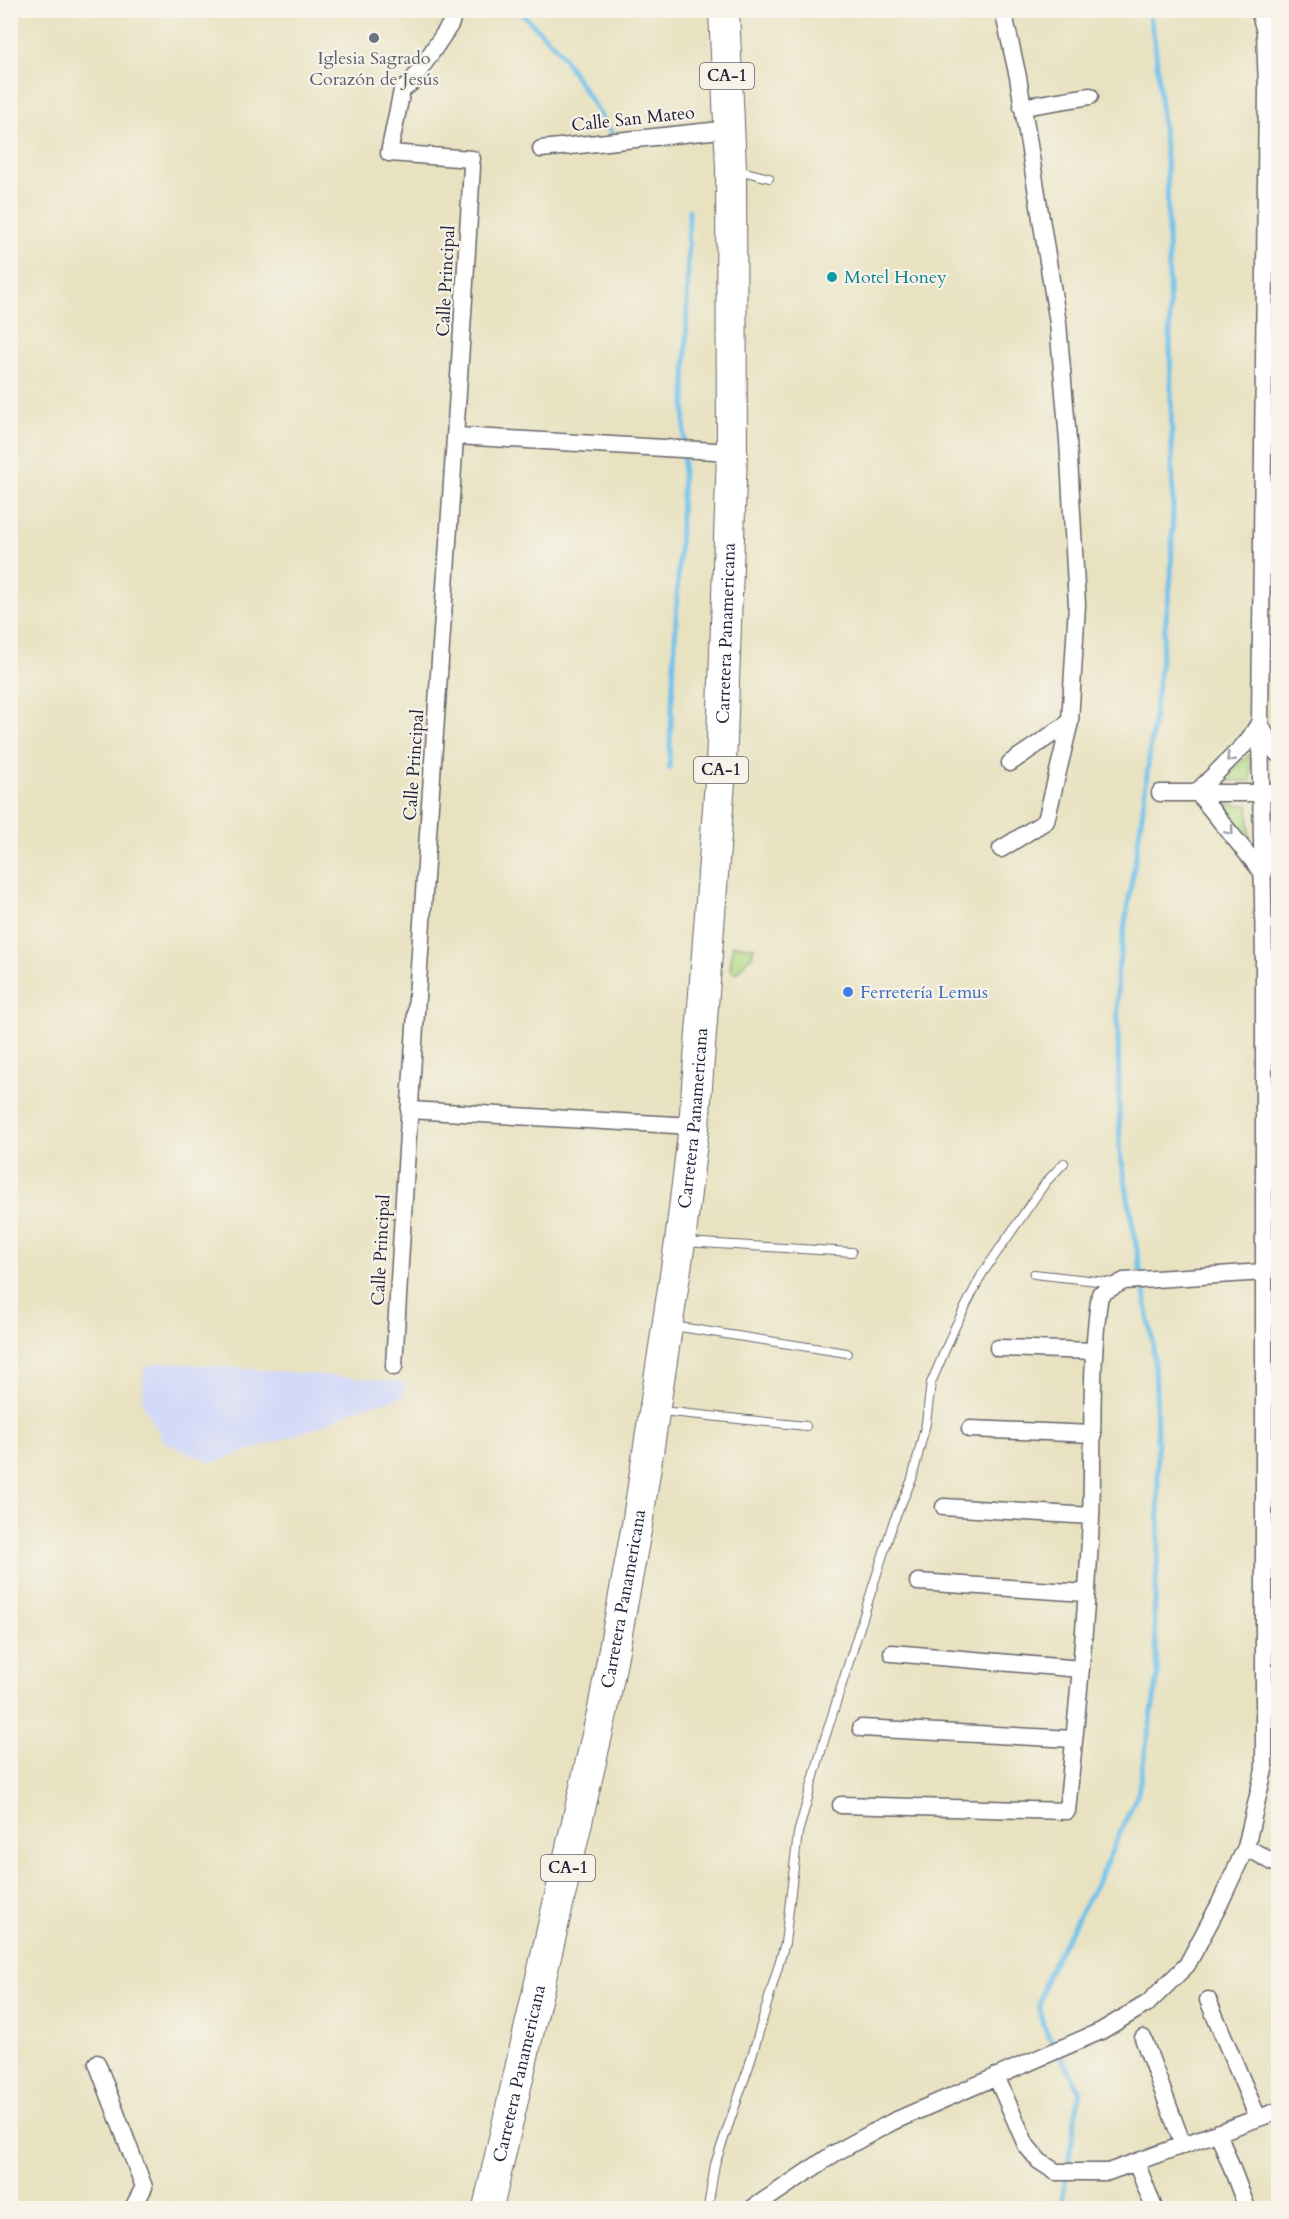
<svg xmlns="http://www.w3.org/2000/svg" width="1289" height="2219" font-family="Cardo,serif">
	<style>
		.built { fill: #d2d9f9 }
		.green { fill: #afda85; stroke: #687e60; stroke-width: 1.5 }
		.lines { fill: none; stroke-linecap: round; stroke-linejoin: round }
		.stream { stroke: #6fc1ea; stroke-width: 5 }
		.lane-casing { stroke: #67656a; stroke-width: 10 }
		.street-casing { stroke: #67656a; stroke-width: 19 }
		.highway-casing { stroke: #67656a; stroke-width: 32 }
		.lane { stroke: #fff; stroke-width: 8 }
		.street { stroke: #fff; stroke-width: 16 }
		.highway { stroke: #fff; stroke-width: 30 }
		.oneway { stroke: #9c9ca7 }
		.worship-dot { fill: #6b7280; stroke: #f7f3e8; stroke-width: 2 }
		.culture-dot { fill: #0f9aa8; stroke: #f7f3e8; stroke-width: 2 }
		.shop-dot { fill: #3f7fe0; stroke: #f7f3e8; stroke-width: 2 }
		.labels { text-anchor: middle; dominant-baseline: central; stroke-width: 4.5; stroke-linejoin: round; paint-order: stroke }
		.shield { fill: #f7f3e8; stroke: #62616f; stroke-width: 1.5 }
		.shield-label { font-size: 16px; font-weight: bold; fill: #22223b }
		.worship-label { font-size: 18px; fill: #5b616d; stroke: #f7f3e8 }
		.street-label { font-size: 18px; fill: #22223b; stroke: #f7f3e8 }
		.culture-label { font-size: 18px; fill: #0d838f; stroke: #f7f3e8; text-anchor: start }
		.shop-label { font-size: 18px; fill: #366cbe; stroke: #f7f3e8; text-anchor: start }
	</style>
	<rect width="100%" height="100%" fill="#f7f3e8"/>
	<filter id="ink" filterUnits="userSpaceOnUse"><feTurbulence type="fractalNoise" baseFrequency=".0167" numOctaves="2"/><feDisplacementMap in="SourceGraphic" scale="12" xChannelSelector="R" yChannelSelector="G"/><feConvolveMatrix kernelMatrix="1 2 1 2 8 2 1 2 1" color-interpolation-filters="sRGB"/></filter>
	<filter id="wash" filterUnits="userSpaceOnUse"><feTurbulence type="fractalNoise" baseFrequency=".008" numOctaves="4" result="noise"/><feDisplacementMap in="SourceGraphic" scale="24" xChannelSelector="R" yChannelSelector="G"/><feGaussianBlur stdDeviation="1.35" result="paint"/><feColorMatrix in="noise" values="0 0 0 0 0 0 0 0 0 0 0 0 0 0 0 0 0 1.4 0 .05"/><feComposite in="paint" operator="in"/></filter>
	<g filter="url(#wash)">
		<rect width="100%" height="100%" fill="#e8e2c1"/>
		<path class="built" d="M 162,1362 L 373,1379 L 406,1382 L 403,1397 L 362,1407 L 314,1429 L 212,1463 L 164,1442 L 142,1402 L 144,1367 Z"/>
		<path class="green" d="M 1251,754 L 1251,781 L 1218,781 Z
			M 1214,804 L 1248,805 L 1250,845 Z
			M 1278,805 L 1278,834 L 1269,846 L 1271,806 Z
			M 733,945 L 754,947 L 752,955 L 736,973 L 730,969 Z"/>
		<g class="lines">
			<path class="stream" d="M 518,10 L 558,49 L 614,137
				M 669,768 L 684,451 L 689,210
				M 1061,2208 L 1080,2090 L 1043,2025 L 1039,2004 L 1048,1972 L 1098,1881 L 1138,1793 L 1158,1676 L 1154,1616 L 1159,1536 L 1156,1389 L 1153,1345 L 1120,1150 L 1117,975 L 1142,816 L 1171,578 L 1173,506 L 1167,170 L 1156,52 L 1149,10"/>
		</g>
	</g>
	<g filter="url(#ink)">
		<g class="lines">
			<g class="lane-casing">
				<path id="lane" d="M 738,170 L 769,178
					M 685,1242 L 852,1252
					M 1034,1274 L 1115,1283
					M 673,1326 L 847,1353
					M 661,1411 L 806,1426
					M 708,2208 L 715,2164 L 749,2066 L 785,1943 L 798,1833 L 824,1741 L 893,1523 L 912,1479 L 926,1423 L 931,1383 L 955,1327 L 982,1274 L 1046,1182 L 1064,1163"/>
			</g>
			<g class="street-casing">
				<path id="street" d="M 450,10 L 452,19 L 450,25 L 411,83 L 402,90 L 389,153 L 472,159
					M 1003,10 L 1018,77 L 1058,323 L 1068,440 L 1077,605 L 1070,722 L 1010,763
					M 1022,107 L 1090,96
					M 541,149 L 730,129
					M 457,436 L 732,452
					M 1263,729 L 1271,747 L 1278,754
					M 1197,792 L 1262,872 L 1278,849
					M 1197,792 L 1247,742 L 1260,722
					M 1160,793 L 1278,793
					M 1001,849 L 1046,821 L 1070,722
					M 409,1110 L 694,1126
					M 998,1348 L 1094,1351
					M 394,1367 C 416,967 449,567 472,166
					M 970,1429 L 1093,1434
					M 944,1507 L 1091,1516
					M 918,1582 L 1086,1593
					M 892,1653 L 1081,1669
					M 861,1728 L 1074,1739
					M 841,1805 L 1067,1811 C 1077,1713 1087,1615 1091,1517 C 1094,1443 1089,1367 1100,1294 L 1124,1281 L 1264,1272
					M 1246,1847 L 1278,1865
					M 1208,2000 L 1258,2118
					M 1143,2038 L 1183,2145
					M 97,2063 L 144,2187 L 133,2208
					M 996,2076 L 1026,2145 L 1039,2161 L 1056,2172 L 1108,2172 L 1278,2111
					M 1218,2132 L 1247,2208
					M 1136,2162 L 1154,2208
					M 753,2208 L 835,2153 L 892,2122 L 1101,2031 L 1148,2003 L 1187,1965 L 1219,1905 L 1246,1847 L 1264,1770 L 1264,960 L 1260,722 L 1267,90 L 1265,32 L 1259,10"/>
			</g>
			<g class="highway-casing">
				<g id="highway">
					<path id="s1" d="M 488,2208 L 603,1709 L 637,1525 L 680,1242 L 694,1126 L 721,768 L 732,452 L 731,168 L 724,10"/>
				</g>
			</g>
			<use href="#lane" class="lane"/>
			<use href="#street" class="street"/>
			<use href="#highway" class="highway"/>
		</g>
		<defs><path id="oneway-chevron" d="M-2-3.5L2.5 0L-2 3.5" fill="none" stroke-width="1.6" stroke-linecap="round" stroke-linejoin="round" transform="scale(1.5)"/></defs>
		<g class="oneway">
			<use href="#oneway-chevron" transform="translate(1230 758) rotate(135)"/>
			<use href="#oneway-chevron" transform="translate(1230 831) rotate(49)"/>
		</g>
	</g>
	<circle class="worship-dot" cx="374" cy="38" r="6"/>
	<circle class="culture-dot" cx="832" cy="277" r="6"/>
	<circle class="shop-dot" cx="848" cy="992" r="6"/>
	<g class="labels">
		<g class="shield">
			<rect x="700" y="63" width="54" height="26" rx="4.5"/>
			<rect x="694" y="757" width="54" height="26" rx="4.5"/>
			<rect x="541" y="1855" width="54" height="26" rx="4.5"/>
		</g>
		<g class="shield-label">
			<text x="727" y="76">CA-1</text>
			<text x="721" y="770">CA-1</text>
			<text x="568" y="1868">CA-1</text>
		</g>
		<g class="worship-label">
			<text x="374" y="58">Iglesia Sagrado<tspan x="374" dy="21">Corazón de Jesús</tspan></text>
		</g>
		<g class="street-label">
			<text transform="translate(633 119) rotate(-6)">Calle San Mateo</text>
			<text transform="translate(446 281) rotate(-87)">Calle Principal</text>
			<text stroke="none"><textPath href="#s1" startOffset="1596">Carretera Panamericana</textPath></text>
			<text transform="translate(414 765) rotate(-86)">Calle Principal</text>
			<text stroke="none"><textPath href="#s1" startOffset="1110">Carretera Panamericana</textPath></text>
			<text transform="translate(381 1250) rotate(-87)">Calle Principal</text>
			<text stroke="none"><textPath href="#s1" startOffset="624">Carretera Panamericana</textPath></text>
			<text stroke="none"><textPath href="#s1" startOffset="138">Carretera Panamericana</textPath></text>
		</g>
		<g class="culture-label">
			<text x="844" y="277">Motel Honey</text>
		</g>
		<g class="shop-label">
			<text x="860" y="992">Ferretería Lemus</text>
		</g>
	</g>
	<rect width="1289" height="2219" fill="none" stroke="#f7f3e8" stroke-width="36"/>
</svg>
